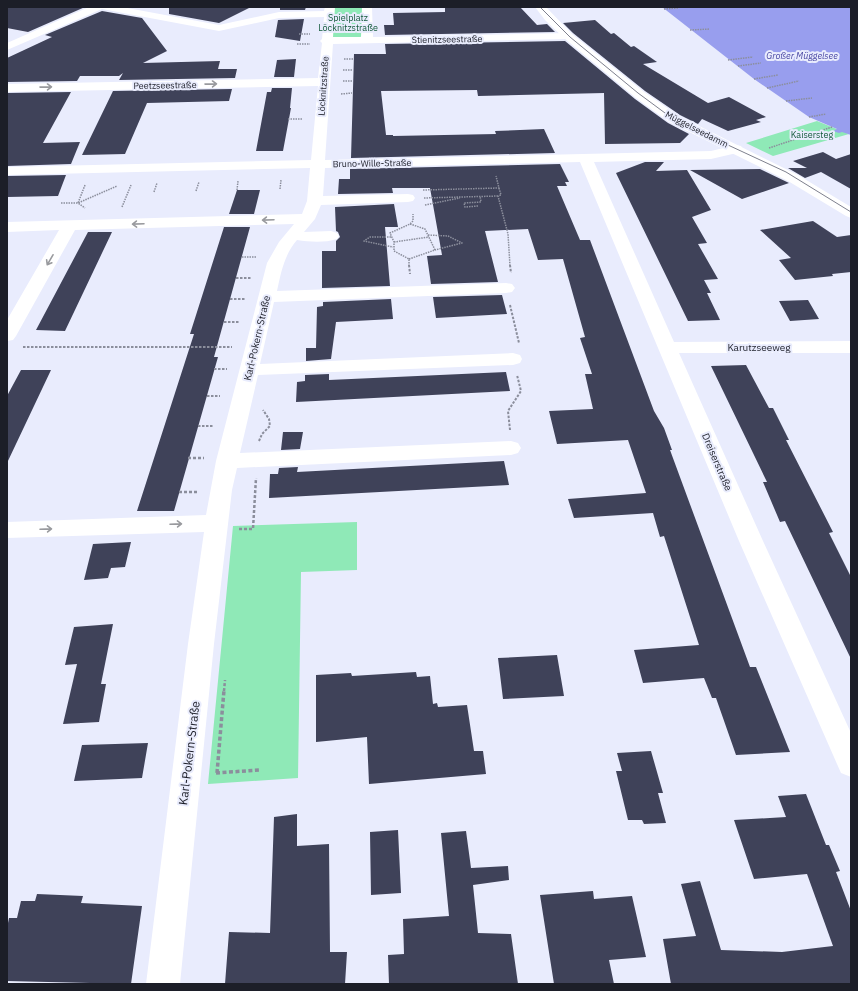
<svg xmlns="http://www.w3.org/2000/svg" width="858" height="991" font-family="'IBM Plex Sans',sans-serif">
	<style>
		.green { fill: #8fe9b7 }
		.water { fill: #989eee }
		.building { fill: #3f4259 }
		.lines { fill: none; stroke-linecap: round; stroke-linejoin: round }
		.path-far3 { stroke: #8b8e9c; stroke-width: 1.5; stroke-dasharray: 1.5 1; stroke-linecap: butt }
		.path-far2 { stroke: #8b8e9c; stroke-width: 2; stroke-dasharray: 2.5 1.5; stroke-linecap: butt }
		.path-far1 { stroke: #8b8e9c; stroke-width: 2.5; stroke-dasharray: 3 2; stroke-linecap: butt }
		.path { stroke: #8b8e9c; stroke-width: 3.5; stroke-dasharray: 4 2.5; stroke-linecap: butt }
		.minor { fill: #fff; fill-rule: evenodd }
		.major { fill: #fff; fill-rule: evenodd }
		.tram { stroke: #7e808e; stroke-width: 1 }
		.oneway { stroke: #999a9e }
		.labels { text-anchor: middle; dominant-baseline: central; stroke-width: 4; stroke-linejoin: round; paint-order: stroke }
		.far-park-label { font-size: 9px; fill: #115838; stroke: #e9ecfd }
		.far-street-label { font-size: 9px; fill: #1c1e28; stroke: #e9ecfd }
		.far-water-label { font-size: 9px; font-style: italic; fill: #4745a2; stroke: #e9ecfd }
		.street-label { font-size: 10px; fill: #1c1e28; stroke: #e9ecfd }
		.near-street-label { font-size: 12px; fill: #1c1e28; stroke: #e9ecfd }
	</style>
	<rect width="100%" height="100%" fill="#e9ecfd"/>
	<path class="green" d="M 333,7 L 362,7 L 363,36 L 360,37 L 332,37 Z
		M 817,121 L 849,134 L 773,156 L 746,143 Z
		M 357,522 L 357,570 L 301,572 L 298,778 L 208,784 L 233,526 Z"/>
	<path class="water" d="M 662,7 L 851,7 L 851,135 L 842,132 L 839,133 L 833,131 L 837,129 L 809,117 L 754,79 Z"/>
	<path class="building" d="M 7,7 L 85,7 L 28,32 L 7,28 Z
		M 169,7 L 251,7 L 219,23 L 169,14 Z
		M 280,7 L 306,7 L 305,10 L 280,10 Z
		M 465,7 L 520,7 L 537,25 L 547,24 L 555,32 L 385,35 L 384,25 L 394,25 L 393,13 L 445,12 L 445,8 Z
		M 102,11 L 142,18 L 167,51 L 143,63 L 220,61 L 218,69 L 237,69 L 235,78 L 119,80 L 123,73 L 119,76 L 80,76 L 77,81 L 7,82 L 7,58 L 52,37 L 45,35 Z
		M 304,19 L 300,41 L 275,37 L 278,20 Z
		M 595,20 L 611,34 L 614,33 L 631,47 L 634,46 L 657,62 L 643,64 L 708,103 L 729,97 L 766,117 L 756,120 L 761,122 L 728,131 L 702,119 L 698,124 L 680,115 L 645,91 L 573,33 L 563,23 Z
		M 565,41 L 635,99 L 668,123 L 689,134 L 680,143 L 605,144 L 604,93 L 478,96 L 477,90 L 381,91 L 386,135 L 393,135 L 393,136 L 496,134 L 495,131 L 544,129 L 555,153 L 351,158 L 354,54 L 386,54 L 385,44 Z
		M 296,59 L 294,77 L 274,77 L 277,60 Z
		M 272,88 L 292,88 L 290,108 L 291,108 L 283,151 L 256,151 L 267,92 L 271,92 Z
		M 232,89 L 229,101 L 147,103 L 125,154 L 82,155 L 113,91 Z
		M 71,92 L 43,143 L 80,142 L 71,164 L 7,166 L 7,93 Z
		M 823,152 L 836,159 L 851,154 L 851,189 L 821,172 L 805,178 L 788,168 L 807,168 L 793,161 Z
		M 645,162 L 664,162 L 656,171 L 687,170 L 711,210 L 692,217 L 707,243 L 698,244 L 718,279 L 704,280 L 711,293 L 707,293 L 720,320 L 688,321 L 616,173 Z
		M 560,164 L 569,182 L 565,182 L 567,186 L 557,186 L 580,240 L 590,240 L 654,411 L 664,428 L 672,450 L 670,450 L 750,667 L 756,667 L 790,752 L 736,755 L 716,698 L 712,698 L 704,678 L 643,683 L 634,650 L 699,645 L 664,536 L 660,537 L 653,513 L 574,518 L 568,499 L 646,493 L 628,440 L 557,444 L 549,411 L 593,409 L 585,374 L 592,374 L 580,338 L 585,337 L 563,259 L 538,260 L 528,229 L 485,231 L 498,282 L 431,284 L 427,256 L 442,255 L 430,188 L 392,188 L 393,193 L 338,194 L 339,179 L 350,179 L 350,169 Z
		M 760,169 L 789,183 L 742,199 L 690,170 Z
		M 66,175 L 58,196 L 7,197 L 7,176 Z
		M 237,190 L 260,190 L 254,214 L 229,214 Z
		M 394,204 L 398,227 L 385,227 L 390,286 L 322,288 L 322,251 L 336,251 L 336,241 L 340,237 L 338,232 L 336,231 L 335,207 Z
		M 813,221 L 837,237 L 851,235 L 851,272 L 832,274 L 833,276 L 795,280 L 779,260 L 791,258 L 760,230 Z
		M 224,227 L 250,227 L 214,357 L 218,357 L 174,511 L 137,511 L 194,334 L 190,334 Z
		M 88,232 L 112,232 L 65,331 L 36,330 Z
		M 502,295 L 507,314 L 436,318 L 433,297 Z
		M 391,299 L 393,319 L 336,322 L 331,359 L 306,361 L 306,348 L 316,348 L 317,307 L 323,306 L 323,302 Z
		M 808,300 L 819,319 L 790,321 L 779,301 Z
		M 746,365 L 769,408 L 773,408 L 789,440 L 786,440 L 833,532 L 829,533 L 851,577 L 851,659 L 785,521 L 780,522 L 763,482 L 767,482 L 711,366 Z
		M 21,370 L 51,370 L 7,463 L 7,396 Z
		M 506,372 L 510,391 L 296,402 L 297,382 L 305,381 L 305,375 L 329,374 L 329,380 Z
		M 283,432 L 303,432 L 300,449 L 281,450 Z
		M 504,461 L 509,485 L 269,498 L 270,474 L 278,474 L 279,468 L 298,467 L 297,472 Z
		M 131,542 L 125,567 L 111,568 L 108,578 L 84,580 L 93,544 Z
		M 113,624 L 101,684 L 106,684 L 99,722 L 63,724 L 77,664 L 65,665 L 74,627 Z
		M 557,655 L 564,696 L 503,699 L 498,658 Z
		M 416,672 L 417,677 L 430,676 L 433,704 L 437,703 L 438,707 L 467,705 L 474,751 L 483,751 L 486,774 L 369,784 L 367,737 L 316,742 L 316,675 L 351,673 L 352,676 Z
		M 148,743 L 142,778 L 74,781 L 82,745 Z
		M 651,751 L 663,793 L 658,793 L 666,823 L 644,824 L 642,820 L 628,820 L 616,771 L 622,771 L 617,753 Z
		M 806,794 L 826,845 L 829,845 L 840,871 L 836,872 L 851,911 L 851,984 L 671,984 L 663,939 L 696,936 L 681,884 L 700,881 L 721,950 L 782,952 L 833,946 L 807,874 L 754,879 L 734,820 L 786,817 L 778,796 Z
		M 297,814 L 297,846 L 329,844 L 330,952 L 347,952 L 345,984 L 225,984 L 229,932 L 270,933 L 274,817 Z
		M 398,830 L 401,893 L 371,895 L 370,832 Z
		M 466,831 L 471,868 L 508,866 L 509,880 L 473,885 L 478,933 L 511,934 L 518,984 L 389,984 L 388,955 L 404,954 L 403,919 L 449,916 L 441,833 Z
		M 593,891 L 594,899 L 632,896 L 646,957 L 609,960 L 614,984 L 554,984 L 540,895 Z
		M 37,894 L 83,896 L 81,903 L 142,906 L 131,984 L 7,981 L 7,928 L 9,918 L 17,918 L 21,901 L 35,901 Z"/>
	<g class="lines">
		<path class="path-far3" d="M 664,9 L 678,8
			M 690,30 L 710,29
			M 299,34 L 310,34
			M 297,44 L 310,44
			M 344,59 L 353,59
			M 728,60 L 753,57
			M 738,66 L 761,63
			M 343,70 L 353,70
			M 754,79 L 778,75
			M 343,81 L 353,81
			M 767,88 L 799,81
			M 341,94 L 352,93
			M 786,101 L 812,98
			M 809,117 L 826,114
			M 288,119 L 303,119
			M 769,148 L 832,127
			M 85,185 L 78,203 L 85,208
			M 499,188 L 501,195 L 498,196 L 508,234 L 510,266
			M 280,189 L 281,180
			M 237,190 L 238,181
			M 423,190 L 499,188 L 496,176
			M 196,191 L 199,182
			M 154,192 L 157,183
			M 424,198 L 498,196
			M 61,203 L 78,203 L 117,186
			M 425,205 L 460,198
			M 478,206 L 465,207 L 464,203 L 481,202 L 480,196
			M 122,207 L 131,185
			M 428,235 L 448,236 L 462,243 L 435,250
			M 391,237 L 370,237 L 364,241 L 393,247
			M 394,242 L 429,237
			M 242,257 L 257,257
			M 409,259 L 435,250 L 425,229 L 410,224
			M 409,266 L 409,259 L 394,251 L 394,242 L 390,233 L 410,224 L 413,221 L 413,214"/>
		<path class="path-far2" d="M 409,265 L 410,274
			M 510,265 L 511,273
			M 236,278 L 252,278
			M 230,299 L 246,299
			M 510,305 L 519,343
			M 224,322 L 239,322
			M 23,347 L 232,347
			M 214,369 L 227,369
			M 207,396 L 220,396
			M 198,426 L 213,426
			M 510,430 L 508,411 L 521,391 L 517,375
			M 259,441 L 262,434 L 270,426 L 269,419 L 263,410"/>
		<path class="path-far1" d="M 188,458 L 204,458
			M 179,492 L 198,492
			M 239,529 L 253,529 L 256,478
			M 224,691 L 225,680"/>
		<path class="path" d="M 216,773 L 259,770
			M 217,773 L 224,690"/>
		<path class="minor" d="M 89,7 L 122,7 L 219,25 L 279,12 L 324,11 L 325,7 L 335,7 L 333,37 L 361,37 L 362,7 L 372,7 L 373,37 L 568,33 L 574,36 L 568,39 L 333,44 L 325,160 L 711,151 L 736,145 L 741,146 L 743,149 L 741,152 L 711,159 L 594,162 L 674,342 L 851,341 L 851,353 L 679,353 L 763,541 L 851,733 L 851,777 L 841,773 L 837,764 L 739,541 L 580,162 L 325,168 L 323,196 L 408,194 L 413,195 L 415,198 L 413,201 L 408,202 L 321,205 L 315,219 L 304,232 L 331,231 L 337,233 L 339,236 L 337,239 C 324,243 310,242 297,240 C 284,255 281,273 277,291 L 506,283 L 512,284 L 515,288 L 512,292 L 506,293 L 274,302 L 260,364 L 513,353 L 520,355 L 522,359 L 520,363 L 513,365 L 258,375 L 240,453 L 511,441 L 518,443 L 521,448 L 518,453 L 511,455 L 237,468 L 232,490 L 214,644 L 180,984 L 146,984 L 188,644 L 204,532 L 7,538 L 7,522 L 206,515 L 216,461 L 267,263 L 279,242 L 294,224 L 75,230 L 16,336 L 13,340 L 7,341 L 7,320 L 59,230 L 7,232 L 7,222 L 302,214 L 307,201 L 310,168 L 7,175 L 7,167 L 311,160 L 318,86 L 7,92 L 7,84 L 318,78 L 322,43 L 320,41 L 322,39 L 324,17 L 279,18 L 219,31 L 102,9 L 7,50 L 7,43 Z"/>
		<path class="major" d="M 535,7 L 546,7 L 572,34 L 644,92 L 679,116 L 798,175 L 851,207 L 851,218 L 846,216 L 788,181 L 669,122 L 636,98 L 564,38 L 545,20 Z"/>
		<path class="tram" d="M 540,7 L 570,37 L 638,93 L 665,113 L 700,132 L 786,172 L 851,212"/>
	</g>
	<defs><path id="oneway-shaft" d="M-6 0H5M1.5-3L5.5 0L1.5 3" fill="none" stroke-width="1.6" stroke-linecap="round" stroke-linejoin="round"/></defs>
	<g class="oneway">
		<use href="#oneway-shaft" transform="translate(211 84) rotate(-1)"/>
		<use href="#oneway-shaft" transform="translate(46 87) rotate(-1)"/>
		<use href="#oneway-shaft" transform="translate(268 220) rotate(178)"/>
		<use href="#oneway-shaft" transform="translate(138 224) rotate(178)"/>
		<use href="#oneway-shaft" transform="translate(50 260) rotate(120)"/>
		<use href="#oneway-shaft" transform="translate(176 524) rotate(-2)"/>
		<use href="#oneway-shaft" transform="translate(46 529) rotate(-2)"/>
	</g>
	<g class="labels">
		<g class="far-park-label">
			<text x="348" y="17">Spielplatz<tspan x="348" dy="10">Löcknitzstraße</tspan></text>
			<text x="812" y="134">Kaisersteg</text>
		</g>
		<g class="far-street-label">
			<text transform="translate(447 39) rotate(-1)">Stienitzseestraße</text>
			<text transform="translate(165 85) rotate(-1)">Peetzseestraße</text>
			<text transform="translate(323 86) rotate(-86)">Löcknitzstraße</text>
			<text transform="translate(697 129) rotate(27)">Müggelseedamm</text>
			<text transform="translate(372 163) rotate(-1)">Bruno-Wille-Straße</text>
		</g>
		<g class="far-water-label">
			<text x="802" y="55">Großer Müggelsee</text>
		</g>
		<g class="street-label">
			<text transform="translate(257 338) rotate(-77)">Karl-Pokern-Straße</text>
			<text x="759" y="347">Karutzseeweg</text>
			<text transform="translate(717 462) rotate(67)">Dreiserstraße</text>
		</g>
		<g class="near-street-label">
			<text transform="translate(189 753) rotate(-83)">Karl-Pokern-Straße</text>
		</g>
	</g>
	<rect width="858" height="991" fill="none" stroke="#1c1e28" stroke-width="16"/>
</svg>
